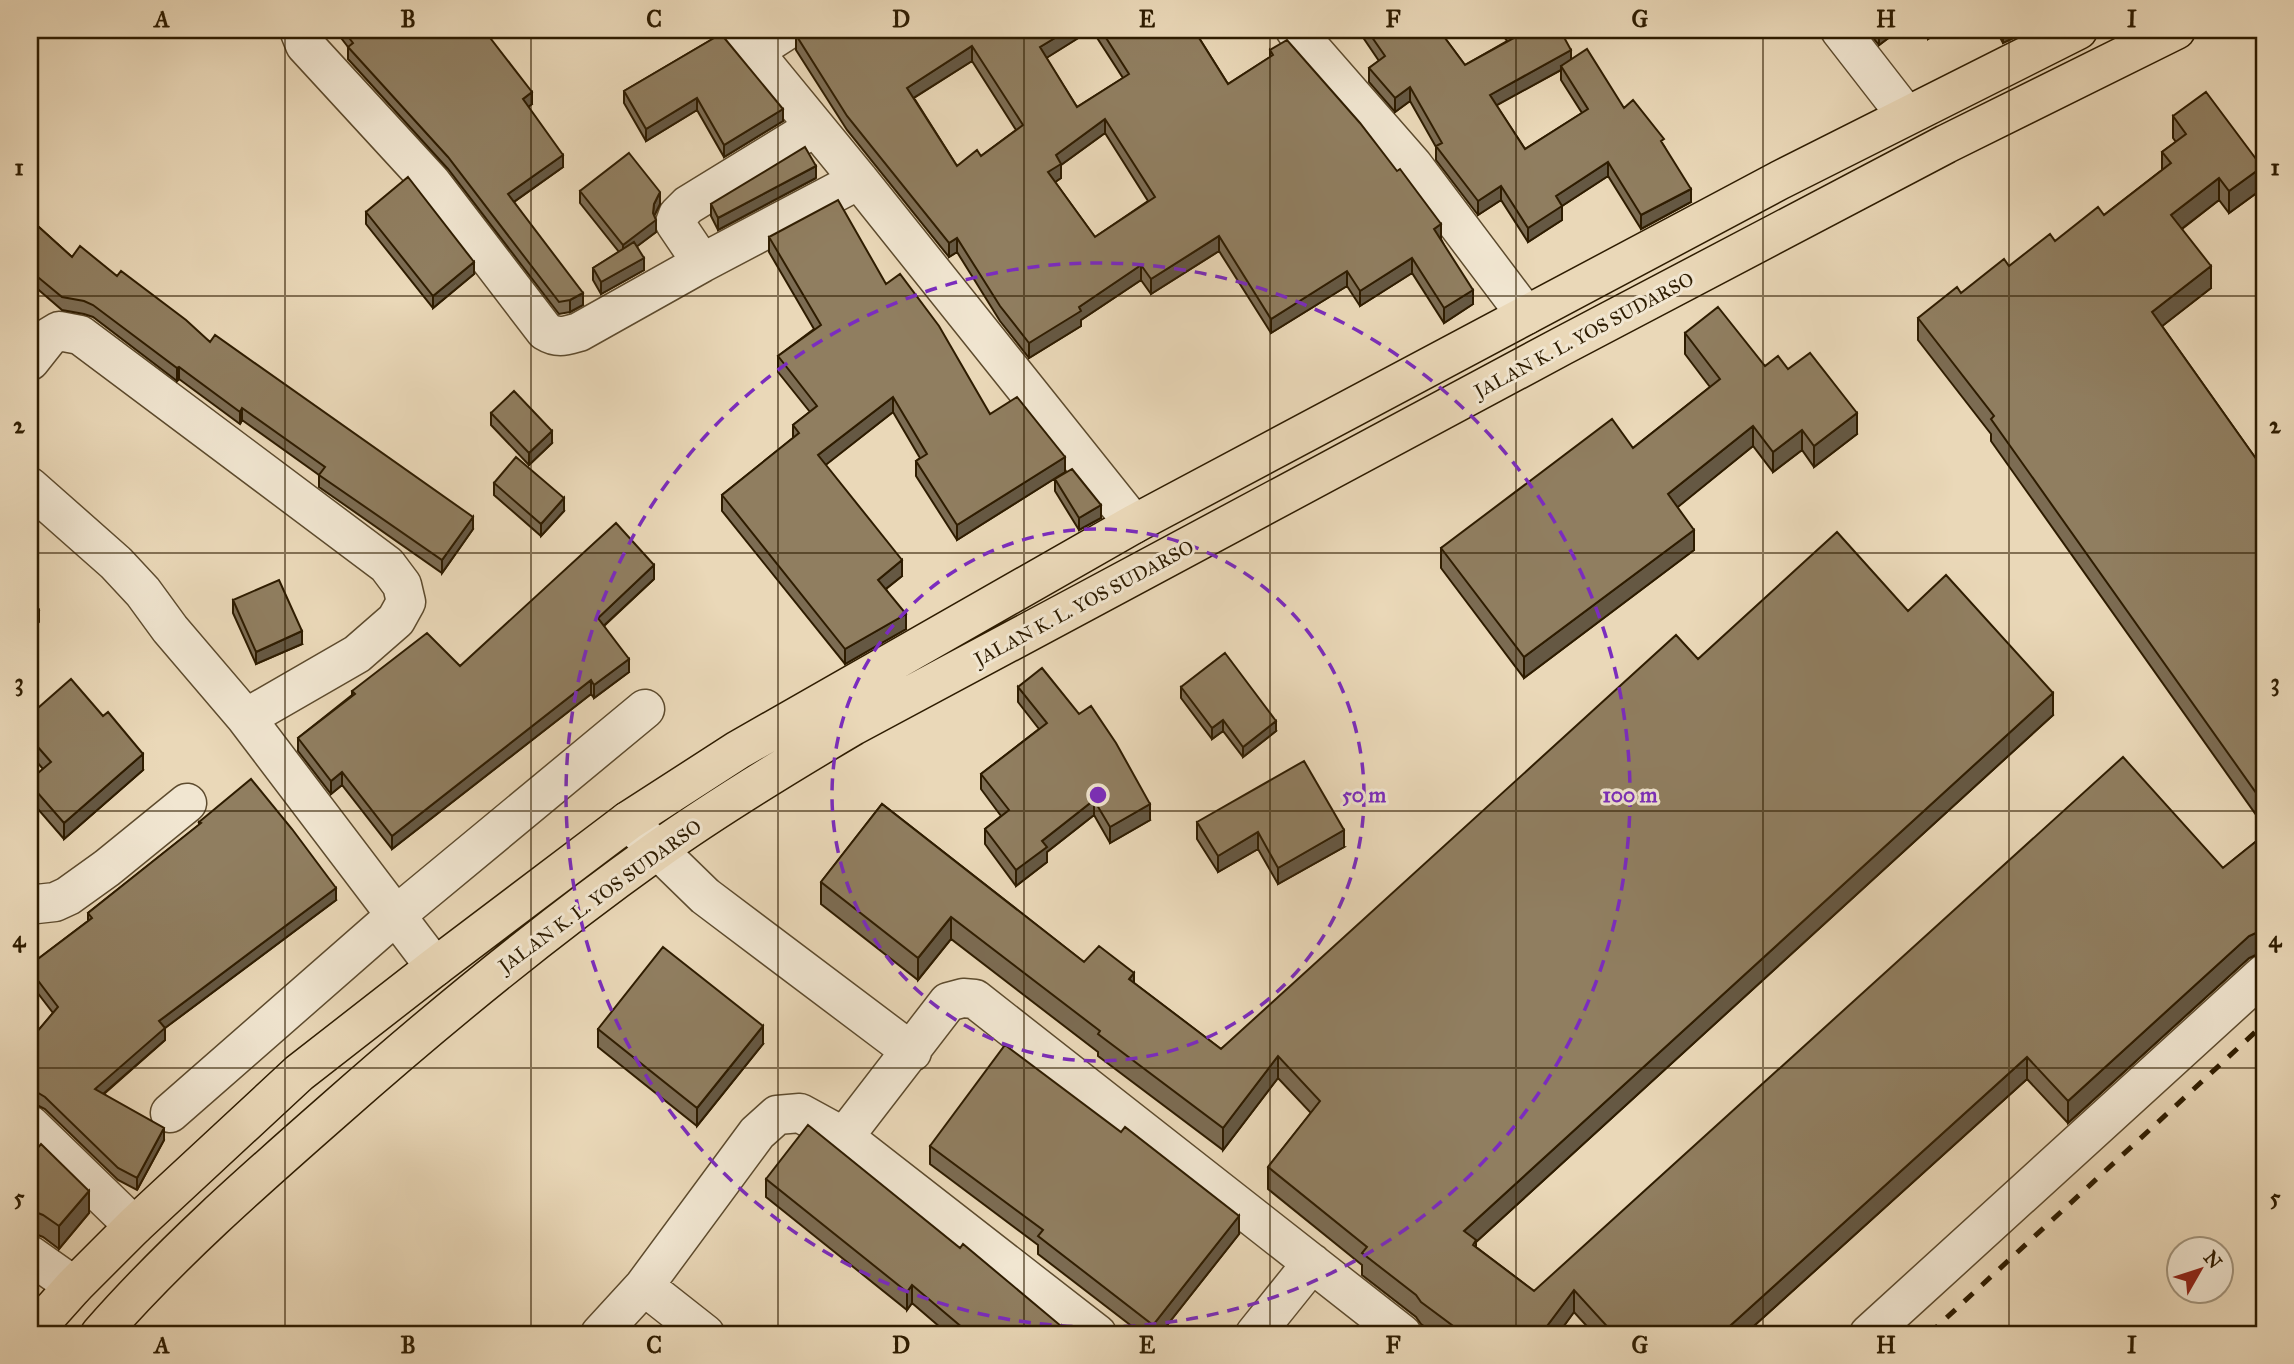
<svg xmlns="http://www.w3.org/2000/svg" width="2294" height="1364" font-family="'IM FELL Great Primer',serif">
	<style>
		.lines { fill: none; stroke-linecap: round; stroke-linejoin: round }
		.minor-casing { stroke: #5d4b2e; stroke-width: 41 }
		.highway-casing { stroke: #2e1c00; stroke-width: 41 }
		.minor { stroke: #f1e6d1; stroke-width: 38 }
		.highway { stroke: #ead8b8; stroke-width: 38 }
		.rail { stroke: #2e1c00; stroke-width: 5; stroke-dasharray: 12 12; stroke-linecap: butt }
		.wall { fill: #7c6c53; stroke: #2e1c00; stroke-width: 2; fill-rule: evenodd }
		.shaded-wall { fill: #655843; stroke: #2e1c00; stroke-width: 2 }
		.building { fill: #907e60; stroke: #2e1c00; stroke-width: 2; fill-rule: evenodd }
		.grid { fill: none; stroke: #2e1c00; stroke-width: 2; stroke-opacity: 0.55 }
		.ring { fill: none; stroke: #7b2cbf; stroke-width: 3.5; stroke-dasharray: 12 9 }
		.labels { text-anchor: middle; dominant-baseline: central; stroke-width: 6; stroke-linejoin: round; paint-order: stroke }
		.street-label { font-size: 19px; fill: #2e1c00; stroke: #f1e6d1 }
		.centre { fill: #7b2cbf; stroke: #f1e6d1; stroke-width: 3.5 }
		.ring-label { font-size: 21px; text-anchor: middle; font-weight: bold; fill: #7b2cbf; stroke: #f1e6d1; stroke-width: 6; stroke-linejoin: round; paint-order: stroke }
		.neatline { fill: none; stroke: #2e1c00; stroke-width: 2.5 }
		.grid-label { font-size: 23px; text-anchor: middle; font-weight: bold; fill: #2e1c00 }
	</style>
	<rect width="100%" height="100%" fill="#ead8b8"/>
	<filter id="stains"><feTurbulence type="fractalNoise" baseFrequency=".00286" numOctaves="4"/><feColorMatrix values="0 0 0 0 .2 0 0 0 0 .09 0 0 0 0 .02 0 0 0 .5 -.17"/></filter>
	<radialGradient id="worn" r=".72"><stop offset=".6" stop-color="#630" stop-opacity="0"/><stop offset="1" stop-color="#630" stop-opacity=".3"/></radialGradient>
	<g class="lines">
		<g class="minor-casing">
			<path id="minor" d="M 299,30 L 305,45 L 431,182 L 545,331 C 558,339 565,336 579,332 L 702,263 L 859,180
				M 736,30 L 859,180 L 1134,524
				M 1295,30 L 1413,165 L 1526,315
				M 1840,30 L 1906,115
				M 753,52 L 787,30
				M 702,263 L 675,223 L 678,215 L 688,205 L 815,127
				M 30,361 L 49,337 L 59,331 L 80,335 L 387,565 L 402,585 L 406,602 L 396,620 L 357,654 L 246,718
				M 30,487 L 116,563 L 143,592 L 170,629 L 246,718 L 435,967
				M 628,821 L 705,896 L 912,1052
				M 30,902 L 37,904 L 55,902 L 68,896 L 107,868 L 187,803
				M 170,1113 L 395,916 L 645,709
				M 30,1125 L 134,1226
				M 844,1137 L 948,1002 L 963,998 L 975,999 L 1402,1334
				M 30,1255 L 74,1286
				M 644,1286 L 705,1334
				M 600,1334 L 644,1286 L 757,1133 L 777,1115 L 800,1113 L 844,1137 L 1097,1334
				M 1255,1334 L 1312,1263
				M 1869,1334 L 2264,974"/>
		</g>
		<g class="highway-casing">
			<path id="highway" d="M 31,1334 L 74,1286 L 134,1226 L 299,1073 L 435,967 L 628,821 L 738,750 L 1134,524 L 1780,180 L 2078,30
				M 100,1334 C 171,1253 253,1181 334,1110 C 437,1019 544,931 656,851 C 719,806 787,765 853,726 L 1562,346 L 1946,144 L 2176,30"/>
		</g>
		<use href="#minor" class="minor"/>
		<use href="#highway" class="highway"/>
		<path class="rail" d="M 1929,1334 L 2264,1024"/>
	</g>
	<path class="wall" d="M 335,30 L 484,30 L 532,104 L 528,107 L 563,167 L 514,202 L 583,305 L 570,312 L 559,314 L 448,169 L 348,59 L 348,47 Z
		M 1091,30 L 1046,58 L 1077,107 L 1123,78 L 1092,30 L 1201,30 L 1196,33 L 1228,84 L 1270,57 L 1270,50 L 1441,239 L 1473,304 L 1444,323 L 1412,273 L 1360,306 L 1347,286 L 1271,333 L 1219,251 L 1151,294 L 1141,280 L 1081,320 L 1081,326 L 1029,358 L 1000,321 L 957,252 L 949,257 L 847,130 L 796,50 L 796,35 ZM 972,61 L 1016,130 L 981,156 L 957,166 L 914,98 ZM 1105,133 L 1148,201 L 1095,237 L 1055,182 L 1061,178 L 1061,165 Z
		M 1358,30 L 1439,30 L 1465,65 L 1507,41 L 1499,30 L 1560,30 L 1571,60 L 1664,146 L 1691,202 L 1641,229 L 1608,176 L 1562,206 L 1562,220 L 1528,242 L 1501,200 L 1478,215 L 1436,160 L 1436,147 L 1410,101 L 1395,112 L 1369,82 L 1369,68 L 1379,61 ZM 1561,70 L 1561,80 L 1582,113 L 1525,149 L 1496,105 Z
		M 1867,30 L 1899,30 L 1879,45 Z
		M 1921,30 L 1941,30 L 1928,39 Z
		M 1996,30 L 2030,30 L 2003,43 Z
		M 721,34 L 783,121 L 724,157 L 697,110 L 646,141 L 624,103 L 624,91 Z
		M 2173,116 L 2262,189 L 2229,213 L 2219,200 L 2182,229 L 2211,288 L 2162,326 L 2264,470 L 2264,826 L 1991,441 L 1991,434 L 1918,340 L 1918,318 L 2009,266 L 2104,215 L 2162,170 L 2162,152 L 2176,142 L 2173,138 Z
		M 816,178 L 718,230 L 711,216 L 711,204 Z
		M 580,191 L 660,204 L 654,216 L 656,232 L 637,246 L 644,270 L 601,294 L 593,280 L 593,268 L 619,252 L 580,203 Z
		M 366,212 L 474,274 L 433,308 L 366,224 Z
		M 30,219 L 72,257 L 117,276 L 473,529 L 442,573 L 319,487 L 319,475 L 242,420 L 240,424 L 179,379 L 177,381 L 93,317 L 84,314 L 62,310 L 33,285 Z
		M 769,237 L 886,284 L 990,414 L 1065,472 L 957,540 L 916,476 L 916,461 L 920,458 L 893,412 L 825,465 L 902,576 L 886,589 L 906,629 L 845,664 L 722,511 L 722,495 L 793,438 L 793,425 L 810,412 L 778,372 L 778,356 L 814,329 L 769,252 Z
		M 1685,333 L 1765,366 L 1788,369 L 1857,434 L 1814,467 L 1802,450 L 1773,472 L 1753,446 L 1677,507 L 1694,550 L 1524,678 L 1441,568 L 1441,548 L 1633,448 L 1710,387 L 1685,354 Z
		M 491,413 L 552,443 L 529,465 L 491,425 Z
		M 1055,479 L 1101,518 L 1079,530 L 1055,491 Z
		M 494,483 L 564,511 L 541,536 L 494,495 Z
		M 654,579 L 604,626 L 629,672 L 594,698 L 591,694 L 392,849 L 342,785 L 331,794 L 298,751 L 298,738 L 352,695 L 352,691 L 460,666 Z
		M 233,600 L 302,644 L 256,664 L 233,613 Z
		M 1908,611 L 2053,715 L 1476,1242 L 1476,1247 L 1534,1291 L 2223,868 L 2264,835 L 2264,953 L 2260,953 L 2249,958 L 2068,1123 L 2027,1079 L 1745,1334 L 1594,1334 L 1574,1312 L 1558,1334 L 1435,1334 L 1421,1324 L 1416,1317 L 1362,1275 L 1362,1265 L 1268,1189 L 1268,1167 L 1311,1113 L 1278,1078 L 1223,1150 L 1098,1056 L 1098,1052 L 951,939 L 918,980 L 821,904 L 821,882 L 882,804 L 1084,962 L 1134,983 L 1221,1049 L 1698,659 Z
		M 1018,687 L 1150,820 L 1110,843 L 1094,815 L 1047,852 L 1047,862 L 1016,886 L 985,844 L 985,829 L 1001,816 L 981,789 L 981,774 L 1039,729 L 1018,702 Z
		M 1181,687 L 1276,731 L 1243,757 L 1223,731 L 1212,739 L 1181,698 Z
		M 30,715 L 143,770 L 64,839 L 30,800 L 30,780 L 43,769 L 30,754 Z
		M 199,822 L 336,900 L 165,1028 L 165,1040 L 104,1094 L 164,1140 L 137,1190 L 118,1180 L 45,1109 L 35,1104 L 30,1104 L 30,1040 L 53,1013 L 30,983 L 30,965 L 88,921 L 88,913 L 199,825 Z
		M 1197,822 L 1344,847 L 1278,884 L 1258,849 L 1218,872 L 1197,839 Z
		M 598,1029 L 763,1044 L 697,1126 L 598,1047 Z
		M 930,1146 L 1239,1234 L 1160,1334 L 1142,1334 L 1038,1254 L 1038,1245 L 930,1164 Z
		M 30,1157 L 89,1213 L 59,1249 L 43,1237 L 33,1233 L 30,1234 Z
		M 766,1179 L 960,1248 L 1061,1334 L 948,1334 L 912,1303 L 907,1310 L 766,1197 Z"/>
	<path class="shaded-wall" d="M 1068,30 L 1091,30 L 1040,62 L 1040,47 Z
		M 1883,30 L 1899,30 L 1879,45 L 1879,33 Z
		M 1928,30 L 1941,30 L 1928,39 Z
		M 2006,30 L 2030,30 L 2003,43 L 2003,31 Z
		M 972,46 L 972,61 L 907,102 L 907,88 Z
		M 1571,50 L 1571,64 L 1561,66 L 1561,70 L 1490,109 L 1490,95 Z
		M 1410,87 L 1410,101 L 1395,112 L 1395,98 Z
		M 532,92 L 532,104 L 523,111 L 523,99 Z
		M 697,98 L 697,110 L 646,141 L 646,129 Z
		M 783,109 L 783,121 L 724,157 L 724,145 Z
		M 1105,119 L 1105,133 L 1061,165 L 1061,178 L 1048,187 L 1048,172 L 1056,155 Z
		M 563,155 L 563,167 L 508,206 L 508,194 Z
		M 1608,162 L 1608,176 L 1562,206 L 1562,220 L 1528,242 L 1528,228 L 1556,196 Z
		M 816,166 L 816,178 L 718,230 L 718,218 Z
		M 2262,167 L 2262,189 L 2229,213 L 2229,191 Z
		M 2219,178 L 2219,200 L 2171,237 L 2171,215 Z
		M 1501,186 L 1501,200 L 1478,215 L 1478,201 Z
		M 1691,189 L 1691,202 L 1641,229 L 1641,215 Z
		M 660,192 L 660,204 L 654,216 L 656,220 L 656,232 L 623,257 L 623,245 L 653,213 L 654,204 Z
		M 1441,224 L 1441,239 L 1434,244 L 1434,229 Z
		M 1219,236 L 1219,251 L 1151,294 L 1151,279 Z
		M 957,238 L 957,252 L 949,257 L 949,243 Z
		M 644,258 L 644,270 L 601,294 L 601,282 Z
		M 1412,258 L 1412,273 L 1360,306 L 1360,291 Z
		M 474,262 L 474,274 L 433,308 L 433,296 Z
		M 1141,265 L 1141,280 L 1081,320 L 1081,326 L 1029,358 L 1029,343 L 1079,307 Z
		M 2211,266 L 2211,288 L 2152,334 L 2152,312 Z
		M 1347,271 L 1347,286 L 1271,333 L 1271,319 Z
		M 33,273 L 33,285 L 30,289 L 30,276 Z
		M 1473,290 L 1473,304 L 1444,323 L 1444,308 Z
		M 583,293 L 583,305 L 570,312 L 570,300 Z
		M 179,367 L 179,379 L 177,381 L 177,368 Z
		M 893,397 L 893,412 L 818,471 L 818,455 Z
		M 242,408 L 242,420 L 240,424 L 240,412 Z
		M 1857,413 L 1857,434 L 1814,467 L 1814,446 Z
		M 1753,426 L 1753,446 L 1668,515 L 1668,494 Z
		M 1802,430 L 1802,450 L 1773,472 L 1773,452 Z
		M 552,431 L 552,443 L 529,465 L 529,453 Z
		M 1065,457 L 1065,472 L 957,540 L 957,525 Z
		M 564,498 L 564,511 L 541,536 L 541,524 Z
		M 1101,505 L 1101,518 L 1079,530 L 1079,518 Z
		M 473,517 L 473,529 L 442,573 L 442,560 Z
		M 1694,530 L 1694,550 L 1524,678 L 1524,657 Z
		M 902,560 L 902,576 L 878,595 L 878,580 Z
		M 654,565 L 654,579 L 598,631 L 598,618 Z
		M 39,610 L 39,622 L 30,629 L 30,617 Z
		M 906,614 L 906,629 L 845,664 L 845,649 Z
		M 302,631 L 302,644 L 256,664 L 256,652 Z
		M 629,659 L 629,672 L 594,698 L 594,685 Z
		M 591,680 L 591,694 L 392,849 L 392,836 Z
		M 2053,693 L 2053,715 L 1476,1242 L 1476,1262 L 1464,1231 Z
		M 1223,720 L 1223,731 L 1212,739 L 1212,728 Z
		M 1276,721 L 1276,731 L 1243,757 L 1243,747 Z
		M 143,754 L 143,770 L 64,839 L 64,823 Z
		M 342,772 L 342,785 L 331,794 L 331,781 Z
		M 1094,800 L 1094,815 L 1047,852 L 1047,862 L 1016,886 L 1016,870 L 1042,841 Z
		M 1150,804 L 1150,820 L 1110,843 L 1110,827 Z
		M 1344,830 L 1344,847 L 1278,884 L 1278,868 Z
		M 1258,832 L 1258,849 L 1218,872 L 1218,856 Z
		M 336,888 L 336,900 L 165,1028 L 165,1040 L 95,1101 L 95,1089 L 159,1021 Z
		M 951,917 L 951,939 L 918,980 L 918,958 Z
		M 2260,931 L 2260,953 L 2249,958 L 2068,1123 L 2068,1101 L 2249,936 Z
		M 1134,973 L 1134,995 L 1129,979 Z
		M 763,1026 L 763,1044 L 697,1126 L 697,1108 Z
		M 1278,1056 L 1278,1078 L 1223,1150 L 1223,1128 Z
		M 2027,1057 L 2027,1079 L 1745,1334 L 1721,1334 Z
		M 164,1128 L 164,1140 L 137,1190 L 137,1178 Z
		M 89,1191 L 89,1213 L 59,1249 L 59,1226 Z
		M 1239,1216 L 1239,1234 L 1160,1334 L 1153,1334 L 1153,1325 Z
		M 912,1285 L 912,1303 L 907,1310 L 907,1292 Z
		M 1574,1290 L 1574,1312 L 1558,1334 L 1541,1334 Z
		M 1061,1326 L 1061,1334 L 1054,1334 Z"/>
	<path class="building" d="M 343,30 L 484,30 L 532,92 L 523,99 L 563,155 L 508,194 L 583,293 L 570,300 L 559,302 L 448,157 L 348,47 L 353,43 Z
		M 804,30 L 1068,30 L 1040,47 L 1077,107 L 1129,74 L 1101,30 L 1194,30 L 1228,84 L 1273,55 L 1270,50 L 1287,40 L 1360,123 L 1397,171 L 1400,169 L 1441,224 L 1434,229 L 1473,290 L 1444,308 L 1412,258 L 1360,291 L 1347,271 L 1271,319 L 1219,236 L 1151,279 L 1141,265 L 1079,307 L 1081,311 L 1029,343 L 1000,306 L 957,238 L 949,243 L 847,116 L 796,35 ZM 972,46 L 1023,125 L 981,156 L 977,150 L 957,166 L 907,88 ZM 1105,119 L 1155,197 L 1095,237 L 1048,172 L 1061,164 L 1056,155 Z
		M 1367,30 L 1439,30 L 1465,65 L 1514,38 L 1508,30 L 1560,30 L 1571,50 L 1490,95 L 1525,149 L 1588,109 L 1561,66 L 1587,49 L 1624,108 L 1633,100 L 1664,139 L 1661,141 L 1691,189 L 1641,215 L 1608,162 L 1556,196 L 1562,206 L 1528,228 L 1501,186 L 1478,201 L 1436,146 L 1442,143 L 1410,87 L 1395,98 L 1369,68 L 1385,56 Z
		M 721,34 L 783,109 L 724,145 L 697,98 L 646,129 L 624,91 Z
		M 2206,92 L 2262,167 L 2229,191 L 2219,178 L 2171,215 L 2211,266 L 2152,312 L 2264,470 L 2264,804 L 1991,419 L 1994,416 L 1918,318 L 1957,287 L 1961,293 L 2004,259 L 2009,266 L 2050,234 L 2055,241 L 2098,207 L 2104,215 L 2171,163 L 2162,152 L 2186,134 L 2173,116 Z
		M 805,147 L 816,166 L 718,218 L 711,204 Z
		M 629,153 L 660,192 L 654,204 L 653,213 L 656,220 L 623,245 L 580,191 Z
		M 408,177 L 474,262 L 433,296 L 366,212 Z
		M 838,200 L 886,284 L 900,274 L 939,326 L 990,414 L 1017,397 L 1065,457 L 957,525 L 916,461 L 927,454 L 893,397 L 818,455 L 902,560 L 878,580 L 906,614 L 845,649 L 722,495 L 799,433 L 793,425 L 817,406 L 778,356 L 821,325 L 769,237 Z
		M 30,219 L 72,257 L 80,246 L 117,276 L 121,271 L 186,320 L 210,342 L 215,335 L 473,517 L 442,560 L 319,475 L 325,467 L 242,408 L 240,412 L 179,367 L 177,368 L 93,305 L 84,301 L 62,297 L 33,273 L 30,276 Z
		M 634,242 L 644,258 L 601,282 L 593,268 Z
		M 1718,307 L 1765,366 L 1778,356 L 1788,369 L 1810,353 L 1857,413 L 1814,446 L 1802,430 L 1773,452 L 1753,426 L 1668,494 L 1694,530 L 1524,657 L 1441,548 L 1612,419 L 1633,448 L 1720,379 L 1685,333 Z
		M 514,391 L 552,431 L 529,453 L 491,413 Z
		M 516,457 L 564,498 L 541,524 L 494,483 Z
		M 1072,469 L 1101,505 L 1079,518 L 1055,479 Z
		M 616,523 L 654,565 L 598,618 L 629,659 L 594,685 L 591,680 L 392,836 L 342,772 L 331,781 L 298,738 L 355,694 L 352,691 L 427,633 L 460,666 Z
		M 1837,532 L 1908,611 L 1946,575 L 2053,693 L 1464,1231 L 1476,1240 L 1473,1245 L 1534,1291 L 2123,757 L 2223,868 L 2264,835 L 2264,931 L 2260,931 L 2249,936 L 2068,1101 L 2027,1057 L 1721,1334 L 1614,1334 L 1574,1290 L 1541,1334 L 1464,1334 L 1421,1302 L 1416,1295 L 1362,1253 L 1367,1247 L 1268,1167 L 1320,1101 L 1278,1056 L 1223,1128 L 1098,1034 L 1100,1031 L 951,917 L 918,958 L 821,882 L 882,804 L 1084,962 L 1099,946 L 1134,973 L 1129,979 L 1221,1049 L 1676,635 L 1698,659 Z
		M 279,580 L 302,631 L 256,652 L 233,600 Z
		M 30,598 L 39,610 L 30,617 Z
		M 1225,653 L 1276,721 L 1243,747 L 1223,720 L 1212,728 L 1181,687 Z
		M 1042,668 L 1079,714 L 1091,706 L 1116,743 L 1150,804 L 1110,827 L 1094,800 L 1042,841 L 1047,847 L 1016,870 L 985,829 L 1009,810 L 981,774 L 1047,723 L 1018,687 Z
		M 71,679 L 103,716 L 108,712 L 143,754 L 64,823 L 30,784 L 30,780 L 51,762 L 30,738 L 30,715 Z
		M 1304,761 L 1344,830 L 1278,868 L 1258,832 L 1218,856 L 1197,822 Z
		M 251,779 L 292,829 L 336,888 L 159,1021 L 165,1028 L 95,1089 L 164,1128 L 137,1178 L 118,1168 L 45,1097 L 35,1091 L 30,1092 L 30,1040 L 58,1007 L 30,970 L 30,965 L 92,918 L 88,913 L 201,823 L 199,822 Z
		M 663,947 L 763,1026 L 697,1108 L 598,1029 Z
		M 1005,1045 L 1121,1132 L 1125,1127 L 1239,1216 L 1153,1325 L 1038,1236 L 1043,1230 L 930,1146 Z
		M 808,1125 L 960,1248 L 963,1244 L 1061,1326 L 1054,1334 L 970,1334 L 912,1285 L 907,1292 L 766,1179 Z
		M 41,1144 L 89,1191 L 59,1226 L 43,1215 L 33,1211 L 30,1211 L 30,1157 Z"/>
	<path class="grid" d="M 285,30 L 285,1334M 531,30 L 531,1334M 778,30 L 778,1334M 1024,30 L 1024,1334M 1270,30 L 1270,1334M 1516,30 L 1516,1334M 1763,30 L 1763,1334M 2009,30 L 2009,1334M 30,296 L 2264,296M 30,553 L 2264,553M 30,811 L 2264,811M 30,1068 L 2264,1068"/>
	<g class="ring">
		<circle cx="1098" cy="795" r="266"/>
		<circle cx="1098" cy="795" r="532"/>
	</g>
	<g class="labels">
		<g class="street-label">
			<text transform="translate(1584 335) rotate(-28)">JALAN K. L. YOS SUDARSO</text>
			<text transform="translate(1084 603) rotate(-28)">JALAN K. L. YOS SUDARSO</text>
			<text transform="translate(600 896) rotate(-36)">JALAN K. L. YOS SUDARSO</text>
		</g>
	</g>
	<circle cx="1098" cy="795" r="10" class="centre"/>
	<g class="ring-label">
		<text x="1364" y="802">50 m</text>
		<text x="1630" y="802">100 m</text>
	</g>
	<rect width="2294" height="1364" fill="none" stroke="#ead8b8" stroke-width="77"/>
	<g transform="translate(2200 1270) rotate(51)"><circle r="33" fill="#f1e6d1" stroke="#a3957d" stroke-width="2"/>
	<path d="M0-5L12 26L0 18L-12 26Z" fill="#8f2418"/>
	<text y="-10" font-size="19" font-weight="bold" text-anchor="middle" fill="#2e1c00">N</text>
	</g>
	<rect x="38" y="38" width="2218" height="1288" class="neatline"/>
	<g class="grid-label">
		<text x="162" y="27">A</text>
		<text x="408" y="27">B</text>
		<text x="654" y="27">C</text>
		<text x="901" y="27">D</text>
		<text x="1147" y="27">E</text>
		<text x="1393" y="27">F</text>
		<text x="1640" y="27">G</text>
		<text x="1886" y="27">H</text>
		<text x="2132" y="27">I</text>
		<text x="19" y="175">1</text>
		<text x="2275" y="175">1</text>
		<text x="19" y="433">2</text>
		<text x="2275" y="433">2</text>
		<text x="19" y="690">3</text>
		<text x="2275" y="690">3</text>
		<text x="19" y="947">4</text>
		<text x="2275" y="947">4</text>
		<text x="19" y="1205">5</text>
		<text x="2275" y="1205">5</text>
		<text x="162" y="1353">A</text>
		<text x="408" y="1353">B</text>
		<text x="654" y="1353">C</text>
		<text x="901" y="1353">D</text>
		<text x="1147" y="1353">E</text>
		<text x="1393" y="1353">F</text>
		<text x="1640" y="1353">G</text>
		<text x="1886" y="1353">H</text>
		<text x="2132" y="1353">I</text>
	</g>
	<rect width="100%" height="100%" filter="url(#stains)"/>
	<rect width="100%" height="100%" fill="url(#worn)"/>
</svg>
